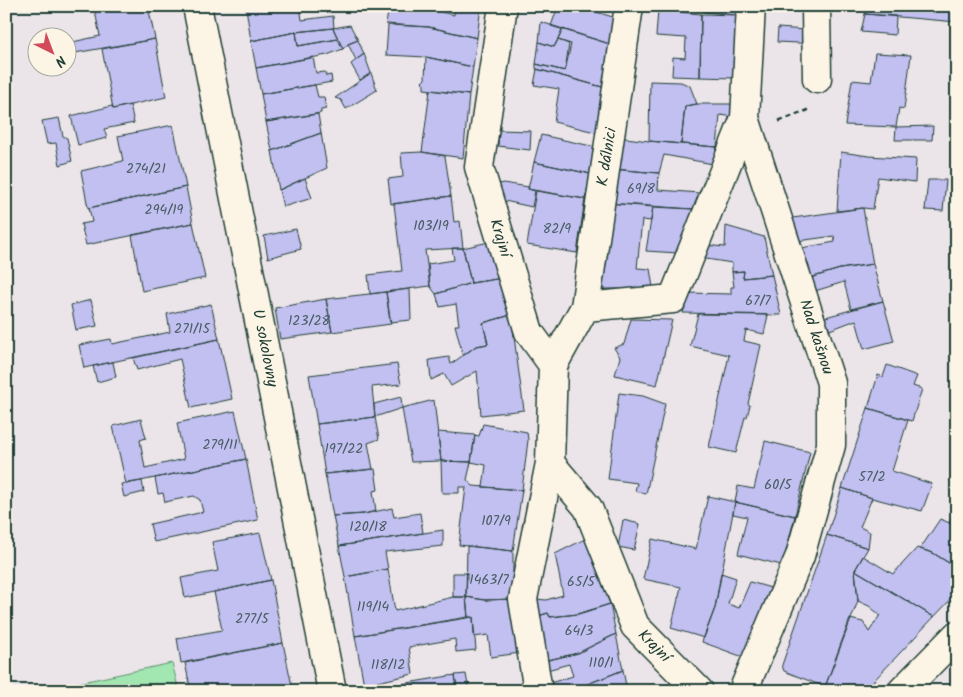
<svg xmlns="http://www.w3.org/2000/svg" width="963" height="697" font-family="Kalam,sans-serif">
	<style>
		.green { fill: #a2e6b1; stroke: #609272 }
		.building { fill: #c2bff1; stroke: #1f3d34 }
		.lines { fill: none; stroke-linecap: round; stroke-linejoin: round }
		.minor-casing { stroke: #1f3d34; stroke-width: 31 }
		.path { stroke: #1f3d34; stroke-width: 3; stroke-dasharray: 5 4; stroke-linecap: butt }
		.minor { stroke: #fcf5e5; stroke-width: 28 }
		.labels { text-anchor: middle; dominant-baseline: central; stroke-width: 4; stroke-linejoin: round; paint-order: stroke }
		.number-label { font-size: 14px; fill: #485e63 }
		.street-label { font-size: 16px; fill: #1f3d34; stroke: #fcf5e5 }
	</style>
	<rect width="100%" height="100%" fill="#ebe5e9"/>
	<filter id="ink" filterUnits="userSpaceOnUse"><feTurbulence type="fractalNoise" baseFrequency=".02" numOctaves="2"/><feDisplacementMap in="SourceGraphic" scale="10" xChannelSelector="R" yChannelSelector="G"/><feConvolveMatrix kernelMatrix="1 2 1 2 8 2 1 2 1" color-interpolation-filters="sRGB"/></filter>
	<g filter="url(#ink)">
		<path class="green" d="M 172,663 L 179,691 L 40,691 Z"/>
		<path class="building" d="M 94,6 L 148,6 L 155,39 L 69,54 L 68,43 L 100,36 Z
			M 253,6 L 300,6 L 302,20 L 333,16 L 334,28 L 296,32 L 251,41 L 246,8 Z
			M 455,6 L 481,6 L 477,38 L 429,27 L 386,24 L 389,7 L 424,8 L 454,15 Z
			M 558,6 L 577,6 L 616,18 L 613,45 L 551,26 Z
			M 660,6 L 705,6 L 705,8 Z
			M 705,6 L 738,6 L 737,15 L 704,12 Z
			M 866,6 L 957,6 L 957,22 L 865,14 Z
			M 658,10 L 701,14 L 700,77 L 672,76 L 673,57 L 685,58 L 686,38 L 656,36 Z
			M 701,14 L 737,15 L 735,78 L 700,77 Z
			M 865,14 L 896,16 L 895,35 L 861,32 Z
			M 541,22 L 563,29 L 554,47 L 539,42 Z
			M 350,25 L 358,40 L 348,44 L 343,49 L 333,28 Z
			M 388,25 L 429,27 L 477,38 L 473,67 L 426,57 L 386,55 Z
			M 333,28 L 338,39 L 298,46 L 296,32 Z
			M 778,28 L 819,31 L 818,44 L 777,42 Z
			M 563,29 L 613,45 L 606,88 L 536,69 L 536,64 L 565,71 L 571,44 L 558,40 Z
			M 296,32 L 298,46 L 338,39 L 343,49 L 327,55 L 256,68 L 251,41 Z
			M 155,39 L 166,97 L 113,109 L 102,49 Z
			M 358,40 L 364,54 L 356,60 L 348,44 Z
			M 558,40 L 569,44 L 565,71 L 536,64 L 539,42 L 554,47 Z
			M 38,48 L 38,60 L 34,61 L 31,50 Z
			M 875,53 L 911,55 L 904,109 L 899,108 L 896,127 L 845,125 L 852,80 L 871,82 Z
			M 364,54 L 371,73 L 360,80 L 351,64 Z
			M 313,57 L 316,73 L 325,72 L 326,76 L 331,75 L 332,82 L 261,94 L 256,68 Z
			M 426,57 L 473,67 L 469,95 L 424,89 L 424,84 L 422,82 L 425,79 Z
			M 537,69 L 606,88 L 599,133 L 554,122 L 559,89 L 534,85 Z
			M 371,73 L 377,90 L 346,109 L 341,100 L 335,98 Z
			M 650,81 L 681,82 L 690,86 L 697,104 L 685,106 L 681,144 L 649,141 Z
			M 315,85 L 318,97 L 324,97 L 326,109 L 321,110 L 321,113 L 266,122 L 261,94 Z
			M 430,90 L 469,95 L 463,158 L 422,152 Z
			M 697,104 L 735,104 L 735,117 L 720,115 L 717,147 L 681,144 L 685,106 Z
			M 130,105 L 134,123 L 104,129 L 107,138 L 78,145 L 71,116 L 112,106 L 113,109 Z
			M 318,114 L 321,133 L 272,151 L 266,122 Z
			M 59,118 L 63,136 L 67,138 L 72,161 L 60,165 L 56,143 L 47,144 L 42,121 Z
			M 173,125 L 186,187 L 88,208 L 81,171 L 123,161 L 118,136 Z
			M 933,126 L 932,140 L 895,140 L 896,127 Z
			M 499,130 L 531,131 L 530,150 L 498,146 Z
			M 321,133 L 327,168 L 279,190 L 272,151 Z
			M 541,135 L 596,147 L 591,174 L 534,162 Z
			M 618,137 L 649,141 L 717,147 L 713,164 L 664,155 L 659,173 L 613,169 Z
			M 422,152 L 445,156 L 451,196 L 391,204 L 388,179 L 403,177 L 401,153 Z
			M 841,152 L 869,156 L 916,159 L 915,182 L 878,177 L 873,209 L 863,208 L 837,211 Z
			M 534,162 L 591,174 L 585,199 L 528,189 Z
			M 613,169 L 659,173 L 658,190 L 700,193 L 693,209 L 608,203 Z
			M 305,178 L 312,198 L 283,207 L 279,190 Z
			M 928,180 L 946,180 L 943,211 L 925,210 Z
			M 503,183 L 529,187 L 528,189 L 535,191 L 532,207 L 500,200 L 496,185 Z
			M 186,187 L 193,223 L 86,245 L 81,224 L 92,222 L 89,208 Z
			M 536,191 L 585,199 L 577,253 L 527,245 Z
			M 451,196 L 454,222 L 460,221 L 463,248 L 425,250 L 430,286 L 370,294 L 368,275 L 402,271 L 394,204 Z
			M 608,203 L 653,207 L 651,221 L 642,220 L 637,268 L 650,269 L 653,287 L 633,289 L 600,289 Z
			M 653,207 L 693,209 L 678,253 L 646,251 Z
			M 863,208 L 873,264 L 840,269 L 810,278 L 801,248 L 835,242 L 834,236 L 798,241 L 793,218 Z
			M 193,223 L 205,278 L 142,291 L 132,235 Z
			M 726,226 L 764,237 L 772,275 L 743,278 L 744,271 L 732,272 L 732,263 L 700,258 L 704,245 L 725,247 Z
			M 296,229 L 301,249 L 268,258 L 264,236 Z
			M 493,241 L 503,278 L 471,283 L 463,248 Z
			M 452,248 L 463,248 L 471,283 L 436,294 L 430,286 L 428,264 L 454,260 Z
			M 873,264 L 883,301 L 851,309 L 844,282 L 815,291 L 810,278 L 840,269 Z
			M 744,271 L 743,278 L 772,275 L 781,315 L 683,313 L 688,293 L 731,294 L 731,287 L 734,287 L 732,272 Z
			M 503,278 L 511,315 L 483,323 L 488,344 L 476,346 L 463,356 L 455,325 L 459,325 L 456,304 L 440,307 L 436,294 L 471,283 Z
			M 410,289 L 411,320 L 390,322 L 386,292 Z
			M 386,292 L 391,324 L 332,332 L 326,299 Z
			M 326,299 L 332,332 L 280,339 L 275,308 Z
			M 91,300 L 97,326 L 76,330 L 71,305 Z
			M 883,301 L 894,341 L 864,349 L 856,320 L 827,331 L 822,318 Z
			M 211,304 L 219,339 L 84,368 L 79,345 L 111,339 L 112,344 L 170,332 L 167,314 Z
			M 698,314 L 768,315 L 764,334 L 746,330 L 744,341 L 761,345 L 748,404 L 750,405 L 747,417 L 745,417 L 736,453 L 709,447 L 729,355 L 690,346 Z
			M 511,315 L 524,410 L 481,415 L 477,371 L 451,386 L 444,374 L 431,380 L 429,360 L 449,357 L 451,364 L 476,346 L 488,344 L 483,323 Z
			M 631,319 L 672,320 L 657,385 L 615,375 L 620,357 L 614,348 L 624,344 Z
			M 219,339 L 232,399 L 191,408 L 180,359 L 137,370 L 133,358 Z
			M 113,362 L 116,377 L 97,382 L 93,366 Z
			M 397,364 L 401,384 L 372,387 L 375,417 L 317,424 L 309,375 Z
			M 887,365 L 917,376 L 913,386 L 922,389 L 912,421 L 868,408 L 878,375 L 883,377 Z
			M 619,393 L 643,396 L 665,404 L 646,494 L 635,491 L 637,483 L 608,479 Z
			M 401,397 L 402,408 L 375,417 L 374,404 Z
			M 434,400 L 441,461 L 411,462 L 402,408 Z
			M 868,408 L 908,420 L 892,471 L 932,484 L 922,511 L 872,498 L 842,488 Z
			M 235,411 L 246,459 L 126,484 L 113,426 L 141,419 L 146,438 L 140,440 L 145,468 L 184,459 L 177,423 Z
			M 375,417 L 379,439 L 368,443 L 373,469 L 325,474 L 317,424 Z
			M 483,424 L 527,432 L 528,440 L 522,490 L 483,487 L 486,465 L 471,462 L 475,435 L 479,436 Z
			M 438,432 L 475,435 L 471,462 L 441,461 Z
			M 765,441 L 810,452 L 795,516 L 735,502 L 738,486 L 754,489 Z
			M 246,459 L 258,520 L 154,542 L 150,524 L 203,512 L 200,500 L 194,496 L 165,502 L 163,493 L 158,494 L 155,478 Z
			M 441,461 L 471,462 L 467,480 L 473,486 L 522,490 L 513,551 L 459,545 L 466,487 L 459,487 L 459,493 L 442,493 Z
			M 375,469 L 378,490 L 373,491 L 376,511 L 364,514 L 333,516 L 325,474 Z
			M 142,481 L 144,492 L 124,497 L 121,484 Z
			M 842,488 L 872,498 L 860,527 L 870,532 L 868,548 L 827,535 Z
			M 708,496 L 735,502 L 715,608 L 704,638 L 671,628 L 681,587 L 643,579 L 652,539 L 696,549 Z
			M 735,502 L 795,516 L 785,556 L 781,565 L 738,554 L 747,517 L 733,514 Z
			M 392,508 L 394,517 L 420,513 L 423,533 L 339,546 L 333,516 L 364,514 Z
			M 957,508 L 957,526 L 949,523 Z
			M 940,519 L 957,526 L 957,568 L 933,553 L 920,549 Z
			M 623,520 L 640,524 L 634,550 L 618,547 Z
			M 443,530 L 443,546 L 385,552 L 388,569 L 345,577 L 339,546 Z
			M 260,533 L 271,580 L 185,598 L 181,578 L 218,571 L 212,542 Z
			M 827,535 L 868,548 L 855,570 L 858,601 L 825,687 L 784,671 L 782,665 Z
			M 585,539 L 610,604 L 578,614 L 550,617 L 548,613 L 535,617 L 536,599 L 546,600 L 563,595 L 555,554 Z
			M 467,546 L 513,551 L 513,599 L 485,600 L 466,597 Z
			M 917,548 L 933,553 L 957,568 L 957,593 L 934,617 L 855,570 L 863,556 L 893,574 Z
			M 388,569 L 395,611 L 453,597 L 466,597 L 468,617 L 355,636 L 345,577 Z
			M 855,570 L 934,617 L 864,691 L 835,691 L 825,687 L 850,619 L 863,622 L 869,632 L 880,615 L 869,606 L 858,601 Z
			M 453,573 L 467,573 L 466,597 L 453,597 Z
			M 721,573 L 736,578 L 728,604 L 739,608 L 750,582 L 771,588 L 743,657 L 702,642 L 715,608 Z
			M 271,580 L 283,643 L 181,663 L 177,638 L 222,630 L 214,592 Z
			M 466,597 L 485,600 L 513,599 L 520,653 L 491,657 L 488,635 L 474,637 L 473,617 L 468,617 Z
			M 610,604 L 616,634 L 578,653 L 544,661 L 535,617 L 548,613 L 550,617 L 578,614 Z
			M 473,617 L 476,650 L 456,652 L 455,639 L 409,647 L 413,674 L 364,685 L 355,636 Z
			M 616,634 L 623,670 L 585,685 L 585,691 L 552,691 L 550,683 L 573,676 L 569,664 L 547,670 L 544,661 L 578,653 Z
			M 283,643 L 293,691 L 191,691 L 185,663 Z
			M 623,670 L 627,691 L 585,691 L 585,685 Z
			M 466,674 L 469,691 L 432,691 L 457,688 L 455,675 Z
			M 455,675 L 457,688 L 432,691 L 365,690 Z"/>
		<g class="lines">
			<g class="minor-casing">
				<path id="minor" d="M 197,6 L 332,691
					M 503,6 L 479,167 L 529,332 L 553,365 L 550,463 L 588,508 L 635,626 L 699,691
					M 816,6 L 817,79
					M 585,307 L 673,299 L 745,118
					M 553,365 L 585,307 L 629,6
					M 538,691 L 523,599 L 550,463
					M 743,691 L 800,556 L 831,445 L 831,383 L 745,118 L 751,6
					M 902,691 L 957,635"/>
			</g>
			<path class="path" d="M 779,121 L 808,110
				M 779,686 L 790,691"/>
			<use href="#minor" class="minor"/>
		</g>
	</g>
	<g class="labels">
		<g class="number-label">
			<text x="146" y="169">274/21</text>
			<text x="641" y="189">69/8</text>
			<text x="164" y="210">294/19</text>
			<text x="431" y="226">103/19</text>
			<text x="557" y="229">82/9</text>
			<text x="758" y="301">67/7</text>
			<text x="309" y="321">123/28</text>
			<text x="192" y="329">271/15</text>
			<text x="220" y="445">279/11</text>
			<text x="344" y="449">197/22</text>
			<text x="872" y="477">57/2</text>
			<text x="778" y="485">60/5</text>
			<text x="496" y="521">107/9</text>
			<text x="368" y="527">120/18</text>
			<text x="489" y="580">1463/7</text>
			<text x="581" y="582">65/5</text>
			<text x="373" y="607">119/14</text>
			<text x="252" y="619">277/5</text>
			<text x="579" y="631">64/3</text>
			<text x="601" y="663">110/1</text>
			<text x="388" y="665">118/12</text>
		</g>
		<g class="street-label">
			<text transform="translate(607 157) rotate(-81)">K dálnici</text>
			<text transform="translate(500 238) rotate(73)">Krajní</text>
			<text transform="translate(816 337) rotate(72)">Nad kašnou</text>
			<text transform="translate(265 348) rotate(79)">U sokolovny</text>
			<text transform="translate(654 646) rotate(45)">Krajní</text>
		</g>
	</g>
	<rect width="963" height="697" fill="none" stroke="#fcf5e5" stroke-width="25"/>
	<rect x="12" y="12" width="938" height="672" fill="none" stroke="#1f3d34" stroke-width="2" filter="url(#ink)"/>
	<g transform="translate(52 52) rotate(138)"><circle r="24" fill="#fcf5e5" stroke="#a4ab9e"/>
	<path d="M0-4L9 19L0 12L-9 19Z" fill="#d1495b"/>
	<text y="-8" font-size="14" font-weight="bold" text-anchor="middle" fill="#1f3d34">N</text>
	</g>
</svg>
